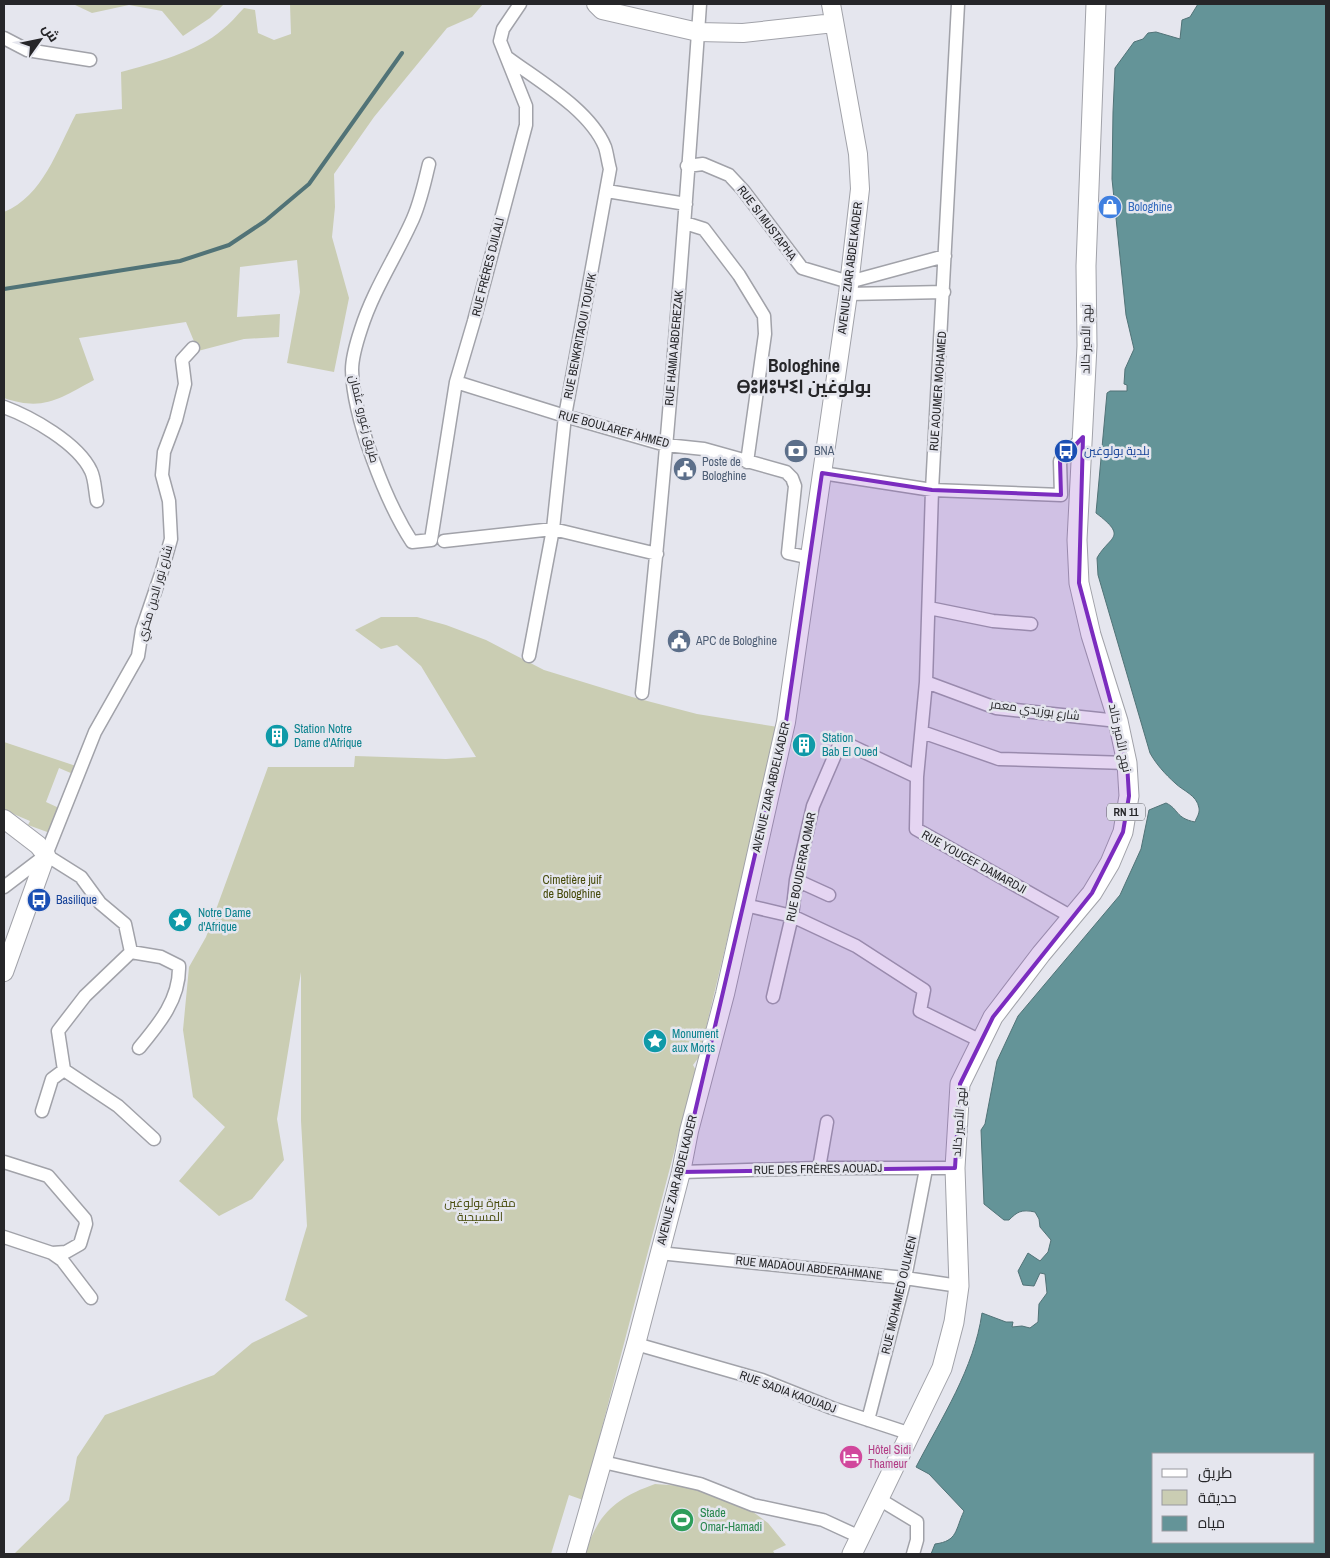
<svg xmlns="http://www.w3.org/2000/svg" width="1330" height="1558" font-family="'Archivo Narrow',Cairo,'Noto Sans Tifinagh',sans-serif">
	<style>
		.green { fill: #cacdb3 }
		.water { fill: #649498; stroke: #517377; fill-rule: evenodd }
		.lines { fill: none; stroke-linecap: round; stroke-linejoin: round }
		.stream { stroke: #517377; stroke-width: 4 }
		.street-casing { stroke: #a1a2a9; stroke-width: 15 }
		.secondary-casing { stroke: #a1a2a9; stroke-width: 20 }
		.primary-casing { stroke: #a1a2a9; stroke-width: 21 }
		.street { stroke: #fff; stroke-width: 12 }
		.secondary { stroke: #fff; stroke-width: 18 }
		.primary { stroke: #fff; stroke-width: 19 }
		.marked { fill: #7b2cbf; fill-opacity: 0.2; stroke: #7b2cbf; stroke-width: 4; stroke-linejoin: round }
		.labels { text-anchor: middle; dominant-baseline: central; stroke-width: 5; stroke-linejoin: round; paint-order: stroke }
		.shield { fill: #e5e6ee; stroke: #5f6064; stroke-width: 1 }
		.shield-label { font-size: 11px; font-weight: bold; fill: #262629 }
		.shop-label { font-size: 12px; fill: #366cbe; stroke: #e5e6ee; text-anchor: start }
		.street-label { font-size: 12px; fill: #262629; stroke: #e5e6ee }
		.service-label { font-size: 12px; fill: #4e5e75; stroke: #e5e6ee; text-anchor: start }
		.transit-label { font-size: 12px; fill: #164399; stroke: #e5e6ee; text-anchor: start }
		.culture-label { font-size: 12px; fill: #0d838f; stroke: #e5e6ee; text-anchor: start }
		.park-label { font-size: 12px; fill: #464a0a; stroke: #e5e6ee }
		.hotel-label { font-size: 12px; fill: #b23c85; stroke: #e5e6ee; text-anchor: start }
		.leisure-label { font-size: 12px; fill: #27864d; stroke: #e5e6ee; text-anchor: start }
		.district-label { font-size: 18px; font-weight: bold; fill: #262629; stroke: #e5e6ee }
	</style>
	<rect width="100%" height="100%" fill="#e5e6ee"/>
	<path class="green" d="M 73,4 L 224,4 L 210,18 L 183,36 L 162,11 L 129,5 L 92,13 Z
		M 290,4 L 483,4 L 472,17 L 447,28 L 374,117 L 334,174 L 335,207 L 332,237 L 349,298 L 334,372 L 287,363 L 300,292 L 297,260 L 240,267 L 237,317 L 280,314 L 279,337 L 244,339 L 198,351 L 186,322 L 79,338 L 94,380 C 60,398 44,412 4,398 L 4,212 C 43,196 57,150 76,114 L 122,109 L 121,72 C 151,64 199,51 222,30 C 230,24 237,15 244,8 L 255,10 L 258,33 L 274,40 L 291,34 Z
		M 381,617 L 417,617 L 446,625 L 486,640 L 544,670 L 632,697 L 697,714 L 778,727 L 699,1057 L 693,1065 L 698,1074 L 688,1099 L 583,1500 L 569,1495 L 551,1554 L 14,1554 L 69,1500 L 77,1457 L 105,1415 L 214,1375 L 252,1343 L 308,1316 L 285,1300 L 307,1226 L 301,1121 L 301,972 L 277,1119 L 284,1160 L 252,1199 L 219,1216 L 179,1181 L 225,1127 L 193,1097 L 183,1030 L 189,967 L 206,937 L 268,767 L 354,767 L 355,756 L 446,759 L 476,757 L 421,666 L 397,645 L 381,649 L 355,630 Z
		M 4,742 L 76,766 L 73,774 L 59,768 L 46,802 L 59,808 L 50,833 L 28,825 L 30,821 L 4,810 Z
		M 655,1484 L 696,1487 L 749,1509 L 768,1523 L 786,1545 L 773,1551 L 775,1554 L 585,1554 C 598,1513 616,1498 655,1484 Z"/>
	<path class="water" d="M 1198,4 L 1326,4 L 1326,1554 L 931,1554 L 935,1544 C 958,1541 955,1530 964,1511 L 929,1474 L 916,1467 C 942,1417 974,1369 982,1313 L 1006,1322 L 1013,1322 L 1012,1327 L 1022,1326 L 1030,1328 L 1038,1322 L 1039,1304 L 1047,1293 L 1045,1274 L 1040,1273 L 1034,1286 L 1023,1285 L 1018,1271 L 1028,1253 L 1040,1261 L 1048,1252 L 1051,1240 L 1040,1227 L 1039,1219 L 1035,1212 C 1021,1209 1017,1212 1009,1220 L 1004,1220 L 984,1204 L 981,1130 L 985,1124 L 997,1061 L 1018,1016 L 1120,895 L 1141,849 L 1149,810 L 1166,803 C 1179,809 1175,818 1195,822 C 1196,818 1200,814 1199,808 C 1197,795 1183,791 1175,783 C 1165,774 1156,764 1150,753 L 1098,575 L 1097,558 C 1109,536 1129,538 1096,513 L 1107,393 L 1110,391 L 1127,391 L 1127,385 L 1124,384 L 1125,369 L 1134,349 L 1126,315 L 1112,179 L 1113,112 L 1115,68 L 1134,42 L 1143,39 L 1148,33 L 1156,32 L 1180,39 L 1182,20 L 1190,17 ZM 1154,1454 L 1314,1454 L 1314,1542 L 1154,1542 Z"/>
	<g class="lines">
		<path class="stream" d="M 4,289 L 180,261 L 229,245 L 265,221 L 309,184 L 402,53"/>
		<g class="street-casing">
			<path id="street" d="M 4,38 L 27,50 L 90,60
				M 508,58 C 539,81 590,110 605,147 C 607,153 608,162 610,169 L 565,416 L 553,529 L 529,656
				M 429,164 C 424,184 420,205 411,223 C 395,258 373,291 361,329 C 357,341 352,358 352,370 C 353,418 386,502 412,542 L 431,540 L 456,382 L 474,321 L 526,125 L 526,106 L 500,41 L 503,29 L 520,4
				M 687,166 L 703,164 L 729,175 L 743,190 L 802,268 L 849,282 L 945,256
				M 607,191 L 686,204
				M 685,223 L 704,229 L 739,275 L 764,316 L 765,334 L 747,462
				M 848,294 L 944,292
				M 456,382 L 565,416 L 666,445 L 704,449 L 786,472 L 792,478 L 795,486 L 788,553 L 810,558
				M 4,407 C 31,417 78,443 91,471 C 95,479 95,492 97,501
				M 822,473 L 932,490 L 1061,495 L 1060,461 L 1083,437
				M 444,541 L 553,529 L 657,554
				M 929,608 L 993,621 L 1031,624
				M 926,682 L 996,708 L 1118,721
				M 642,693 C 667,463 684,234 700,4
				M 922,732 L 999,759 L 1127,763
				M 917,777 L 926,682 L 932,490 L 958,4
				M 46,855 L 95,732 L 138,656 L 142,630 L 161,574 L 171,539 L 169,501 L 162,475 L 164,452 L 176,420 L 185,384 L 182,360 L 193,348
				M 46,855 L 81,877 L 100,903 L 125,924 L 131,952 L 161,957 L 179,966 C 180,999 159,1024 139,1048
				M 796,880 L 829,895
				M 4,887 L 46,855
				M 745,905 L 792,916 L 856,946 L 924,990 L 920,1011 L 981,1041
				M 131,952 L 85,996 L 58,1031 L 64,1070 L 118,1106 L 154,1139
				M 773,997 L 792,916 L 796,880 L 813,806 L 841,741 L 917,777 L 916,829 L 1072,917
				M 42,1111 L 52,1079 L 64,1070
				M 4,1162 L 48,1176 L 85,1219 L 86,1224 L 80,1244 L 66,1252 L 52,1253
				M 819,1168 L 827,1122
				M 681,1172 L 819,1168 L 955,1168
				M 4,1237 L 52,1253 L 62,1260 L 91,1298
				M 659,1253 L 905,1278 L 959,1286
				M 636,1344 L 762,1380 L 832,1408 L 911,1434
				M 868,1420 L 905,1278 L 926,1169
				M 603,1462 L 700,1484 L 753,1505 L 823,1520 L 860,1537
				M 879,1499 L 917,1522 L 917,1540 L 913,1554"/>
		</g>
		<g class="secondary-casing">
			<path id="secondary" d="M 596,4 L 602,10 L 698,32 L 743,33 L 834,23
				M 4,819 L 38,845 L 46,855 L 4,972
				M 576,1554 L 636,1344 L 681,1172 L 689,1131 L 725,994 L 786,722 L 848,294 L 860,189 L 858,154 L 831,4"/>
		</g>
		<g class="primary-casing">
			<path id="primary" d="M 852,1554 L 942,1368 L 954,1322 L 959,1286 L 955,1168 L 960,1084 L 993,1017 L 1041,954 L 1092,893 L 1110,863 L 1123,832 L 1129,796 L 1127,763 L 1118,721 L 1091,635 L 1079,583 L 1077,540 L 1087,346 L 1086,266 L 1096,4"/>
		</g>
		<use href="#street" class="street"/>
		<use href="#secondary" class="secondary"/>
		<use href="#primary" class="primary"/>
	</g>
	<path class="marked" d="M 1083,437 L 1079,583 L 1127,763 L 1129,796 L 1123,832 L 1092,893 L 993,1017 L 960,1084 L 955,1168 L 681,1172 L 786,722 L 822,473 L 932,490 L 1061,495 L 1060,461 Z"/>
	<defs>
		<g id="shop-disc" transform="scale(1.25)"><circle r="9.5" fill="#3f7fe0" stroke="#e5e6ee"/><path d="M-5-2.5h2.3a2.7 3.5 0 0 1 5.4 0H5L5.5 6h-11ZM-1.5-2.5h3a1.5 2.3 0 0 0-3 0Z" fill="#fff"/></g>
		<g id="bank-disc" transform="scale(1.25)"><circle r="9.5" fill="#5c6f8a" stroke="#e5e6ee"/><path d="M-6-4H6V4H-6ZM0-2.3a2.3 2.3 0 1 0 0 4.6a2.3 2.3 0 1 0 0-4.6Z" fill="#fff"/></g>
		<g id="bus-disc" transform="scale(1.25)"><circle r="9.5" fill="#1a4fb4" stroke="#e5e6ee"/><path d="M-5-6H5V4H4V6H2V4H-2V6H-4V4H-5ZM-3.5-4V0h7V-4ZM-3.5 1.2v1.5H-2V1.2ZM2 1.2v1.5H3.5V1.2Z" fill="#fff"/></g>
		<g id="civic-disc" transform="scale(1.25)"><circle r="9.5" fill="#5c6f8a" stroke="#e5e6ee"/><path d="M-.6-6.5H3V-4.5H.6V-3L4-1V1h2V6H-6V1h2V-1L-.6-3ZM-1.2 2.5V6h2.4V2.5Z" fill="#fff"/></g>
		<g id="building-disc" transform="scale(1.25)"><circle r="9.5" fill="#0f9aa8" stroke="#e5e6ee"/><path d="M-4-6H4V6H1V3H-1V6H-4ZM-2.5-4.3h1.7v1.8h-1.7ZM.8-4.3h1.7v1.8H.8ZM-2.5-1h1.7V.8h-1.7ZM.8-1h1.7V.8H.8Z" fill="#fff"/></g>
		<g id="sight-disc" transform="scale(1.25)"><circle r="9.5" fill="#0f9aa8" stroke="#e5e6ee"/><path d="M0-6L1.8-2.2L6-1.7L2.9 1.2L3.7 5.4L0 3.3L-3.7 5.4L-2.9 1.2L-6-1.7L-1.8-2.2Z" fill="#fff"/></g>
		<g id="hotel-disc" transform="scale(1.25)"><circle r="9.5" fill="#d1479c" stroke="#e5e6ee"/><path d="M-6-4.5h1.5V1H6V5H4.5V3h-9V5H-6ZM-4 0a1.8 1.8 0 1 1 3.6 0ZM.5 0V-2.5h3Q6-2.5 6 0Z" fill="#fff"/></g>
		<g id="stadium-disc" transform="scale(1.25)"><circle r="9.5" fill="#2e9e5b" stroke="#e5e6ee"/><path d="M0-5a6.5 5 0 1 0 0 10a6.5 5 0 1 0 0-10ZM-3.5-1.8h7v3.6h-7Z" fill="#fff"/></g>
	</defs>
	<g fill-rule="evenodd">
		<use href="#shop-disc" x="1110" y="207"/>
		<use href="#bank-disc" x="796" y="451"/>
		<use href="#bus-disc" x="1066" y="451"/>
		<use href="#civic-disc" x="685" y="469"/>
		<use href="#civic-disc" x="679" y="641"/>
		<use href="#building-disc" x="277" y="736"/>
		<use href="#building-disc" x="804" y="745"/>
		<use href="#bus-disc" x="39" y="900"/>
		<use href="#sight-disc" x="180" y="920"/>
		<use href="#sight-disc" x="655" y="1041"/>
		<use href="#hotel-disc" x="851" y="1457"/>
		<use href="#stadium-disc" x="682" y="1520"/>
	</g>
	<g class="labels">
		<rect class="shield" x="1107" y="803.5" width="38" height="17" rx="4"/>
		<g class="shield-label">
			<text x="1126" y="812">RN 11</text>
		</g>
		<g class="shop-label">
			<text x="1128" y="207">Bologhine</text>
		</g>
		<g class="street-label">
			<text transform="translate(767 223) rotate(53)">RUE SI MUSTAPHA</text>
			<text transform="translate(488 267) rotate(-76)">RUE FRÉRES DJILALI</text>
			<text transform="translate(850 268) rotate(-83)">AVENUE ZIAR ABDELKADER</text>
			<text transform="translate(580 336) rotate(-79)">RUE BENKRITAOUI TOUFIK</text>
			<text transform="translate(1086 339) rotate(-89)">نهج الأمير خالد</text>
			<text transform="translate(674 348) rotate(-85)">RUE HAMIA ABDEREZAK</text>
			<text transform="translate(938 391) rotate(-86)">RUE AOUMER MOHAMED</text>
			<text transform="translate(364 419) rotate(76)">طريق زغورو عثمان</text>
			<text transform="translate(614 429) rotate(15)">RUE BOULAREF AHMED</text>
			<text transform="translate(155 593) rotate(-74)">شارع نور الدين مكري</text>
			<text transform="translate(1035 710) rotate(8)">شارع بوزيدي معمر</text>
			<text transform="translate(1120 738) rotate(78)">نهج الأمير خالد</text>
			<text transform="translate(771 787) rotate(-77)">AVENUE ZIAR ABDELKADER</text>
			<text transform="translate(974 862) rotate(29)">RUE YOUCEF DAMARDJI</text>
			<text transform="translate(801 867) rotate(-79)">RUE BOUDERRA OMAR</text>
			<text transform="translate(959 1122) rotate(-86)">نهج الأمير خالد</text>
			<text transform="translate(818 1169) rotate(-1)">RUE DES FRÈRES AOUADJ</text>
			<text transform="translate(677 1180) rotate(-76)">AVENUE ZIAR ABDELKADER</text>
			<text transform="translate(809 1268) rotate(6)">RUE MADAOUI ABDERAHMANE</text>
			<text transform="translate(899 1295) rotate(-77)">RUE MOHAMED OULIKEN</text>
			<text transform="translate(788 1392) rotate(20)">RUE SADIA KAOUADJ</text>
		</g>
		<g class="service-label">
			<text x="814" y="451">BNA</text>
			<text x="702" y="462">Poste de<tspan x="702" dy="14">Bologhine</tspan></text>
			<text x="696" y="641">APC de Bologhine</text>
		</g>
		<g class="transit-label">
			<text x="1084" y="451">بلدية بولوغين</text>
			<text x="56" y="900">Basilique</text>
		</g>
		<g class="culture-label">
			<text x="294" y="729">Station Notre<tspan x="294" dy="14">Dame d'Afrique</tspan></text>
			<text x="822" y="738">Station<tspan x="822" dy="14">Bab El Oued</tspan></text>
			<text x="198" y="913">Notre Dame<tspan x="198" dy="14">d'Afrique</tspan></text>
			<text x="672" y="1034">Monument<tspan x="672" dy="14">aux Morts</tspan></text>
		</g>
		<g class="park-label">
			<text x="572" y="880">Cimetière juif<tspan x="572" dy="14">de Bologhine</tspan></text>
			<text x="480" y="1203">مقبرة بولوغين<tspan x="480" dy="14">المسيحية</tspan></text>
		</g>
		<g class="hotel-label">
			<text x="868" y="1450">Hôtel Sidi<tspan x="868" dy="14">Thameur</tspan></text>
		</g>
		<g class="leisure-label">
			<text x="700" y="1513">Stade<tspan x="700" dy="14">Omar-Hamadi</tspan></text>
		</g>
		<g class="district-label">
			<text x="804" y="365">Bologhine<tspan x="804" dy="21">ⴱⵓⵍⵓⵖⵉⵏ بولوغين</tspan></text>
		</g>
	</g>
	<rect width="1330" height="1558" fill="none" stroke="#262629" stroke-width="10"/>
	<rect x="1152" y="1453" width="162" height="90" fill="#e5e6ee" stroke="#99999f"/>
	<rect x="1162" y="1469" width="25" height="8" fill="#ffffff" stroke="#99999f"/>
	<text x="1198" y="1478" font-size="15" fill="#262629">طريق</text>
	<rect x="1162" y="1490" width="25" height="15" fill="#cacdb3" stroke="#99999f"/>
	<text x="1198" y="1503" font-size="15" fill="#262629">حديقة</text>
	<rect x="1162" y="1516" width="25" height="15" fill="#649498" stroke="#99999f"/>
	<text x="1198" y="1528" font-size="15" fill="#262629">مياه</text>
	<g transform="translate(40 40) rotate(57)" stroke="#e5e6ee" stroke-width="4" paint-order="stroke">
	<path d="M0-4L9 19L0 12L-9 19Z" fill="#262629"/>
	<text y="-8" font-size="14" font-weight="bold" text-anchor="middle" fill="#262629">ش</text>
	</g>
</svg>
